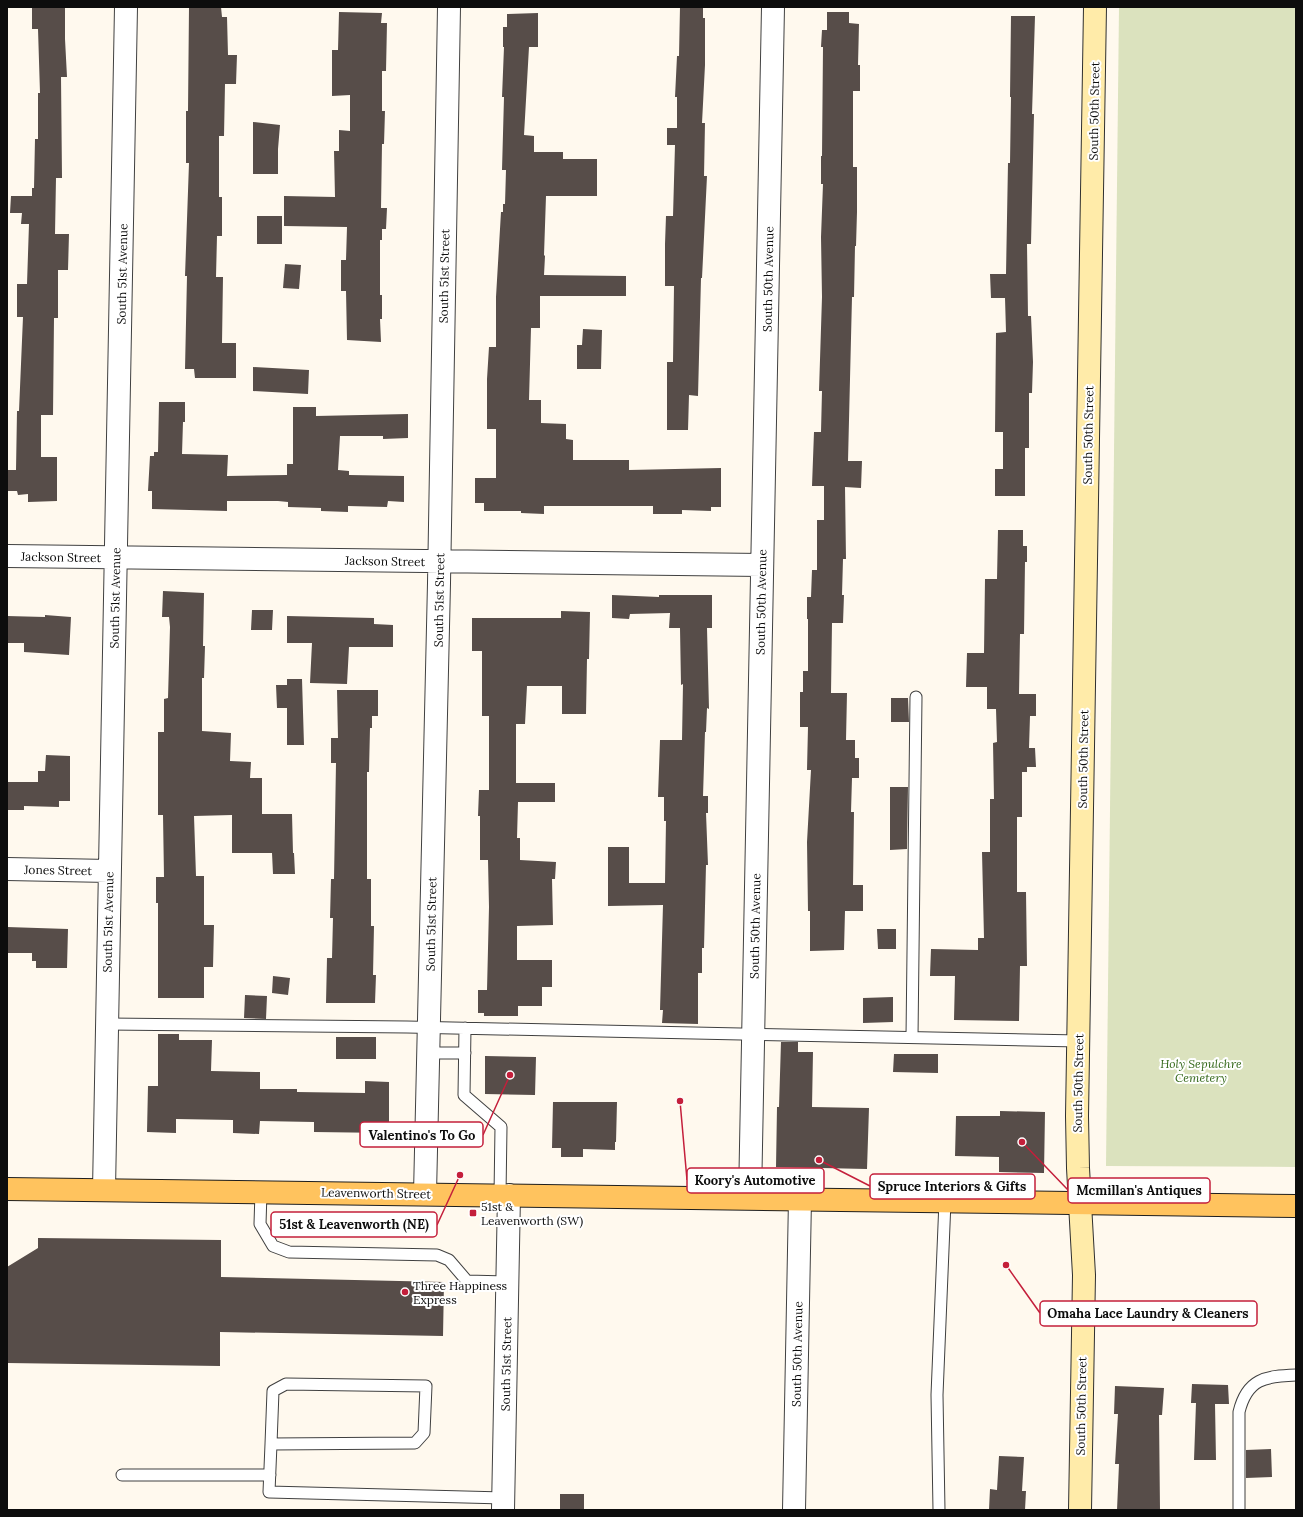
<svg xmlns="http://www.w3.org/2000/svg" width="1303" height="1517" font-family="Lora,serif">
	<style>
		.cemetery { fill: #dbe2be }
		.building { fill: #574d49 }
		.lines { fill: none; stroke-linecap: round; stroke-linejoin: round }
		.service-casing { stroke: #404040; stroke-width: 13 }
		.minor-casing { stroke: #404040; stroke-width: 24 }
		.secondary-casing { stroke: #2f2f2f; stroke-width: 24 }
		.primary-casing { stroke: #1e1e1e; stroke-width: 24 }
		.service { stroke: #fff; stroke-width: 11 }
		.minor { stroke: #fff; stroke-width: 22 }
		.secondary { stroke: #ffeba9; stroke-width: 22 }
		.primary { stroke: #ffc35e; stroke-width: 22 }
		.poi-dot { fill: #c41f3b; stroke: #fff; stroke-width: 1.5 }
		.labels { text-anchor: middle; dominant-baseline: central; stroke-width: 4; stroke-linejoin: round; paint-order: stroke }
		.street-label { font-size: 12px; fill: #0d0d0d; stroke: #fff }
		.park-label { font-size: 12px; font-style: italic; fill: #34681a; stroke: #fff }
		.poi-label { font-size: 12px; fill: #0d0d0d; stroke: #fff; text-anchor: start }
		.leader { fill: none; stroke: #c41f3b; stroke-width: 1.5 }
		.callout-dot { fill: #c41f3b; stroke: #fff; stroke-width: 1.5 }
		.callout { fill: #fff; stroke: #c41f3b; stroke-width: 1.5 }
		.callout-label { font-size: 13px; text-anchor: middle; font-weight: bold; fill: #0d0d0d }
	</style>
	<rect width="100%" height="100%" fill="#fff9ee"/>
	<path class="cemetery" d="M 1119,7 L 1296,7 L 1296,1167 L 1106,1166 Z"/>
	<path class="building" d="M 32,7 L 65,7 L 65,39 L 67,77 L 61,77 L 62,178 L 56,178 L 55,234 L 69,234 L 68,270 L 58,270 L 58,318 L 54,318 L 53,415 L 41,415 L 41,457 L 57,457 L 57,501 L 28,502 L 28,494 L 18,495 L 17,491 L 7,491 L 7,470 L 16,470 L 17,411 L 19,411 L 23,317 L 17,317 L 17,284 L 27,284 L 29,224 L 21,224 L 22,213 L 10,213 L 11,196 L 32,196 L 32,188 L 34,188 L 35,139 L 38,139 L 38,93 L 40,93 L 38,29 L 32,29 Z
		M 189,7 L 221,7 L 222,17 L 227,17 L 228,55 L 237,55 L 236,84 L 225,84 L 224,136 L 219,136 L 219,197 L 222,197 L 222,236 L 217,236 L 216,277 L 223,277 L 222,343 L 236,343 L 236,378 L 195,378 L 194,369 L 185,369 L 187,276 L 185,276 L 189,163 L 186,163 L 186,111 L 188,111 Z
		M 680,7 L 703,7 L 703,18 L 705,18 L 705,65 L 702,123 L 705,123 L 704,176 L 707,176 L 702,278 L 701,278 L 698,396 L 689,395 L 688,430 L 667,430 L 667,362 L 673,362 L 674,286 L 665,286 L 665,244 L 666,216 L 673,216 L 675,145 L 667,145 L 667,128 L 677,128 L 677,97 L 675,97 L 677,56 L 679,56 Z
		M 339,12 L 382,13 L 381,23 L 387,23 L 386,71 L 382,71 L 382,111 L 385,111 L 384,144 L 382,144 L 381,208 L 387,208 L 386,229 L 382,229 L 382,240 L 380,240 L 380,295 L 382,295 L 382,319 L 380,319 L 381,342 L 347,340 L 346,291 L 341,291 L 341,260 L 346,260 L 347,227 L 284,226 L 284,196 L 335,197 L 334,151 L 339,151 L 339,130 L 350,131 L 350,95 L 332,96 L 332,50 L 338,50 Z
		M 827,12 L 849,12 L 849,23 L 859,24 L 858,65 L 860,65 L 860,91 L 853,91 L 853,167 L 857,167 L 857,212 L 856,246 L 855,246 L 854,297 L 852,297 L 848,461 L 862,461 L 861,488 L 845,487 L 846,559 L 843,559 L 842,595 L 844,595 L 843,623 L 832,623 L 831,693 L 847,693 L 846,740 L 855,740 L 855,758 L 859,758 L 859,778 L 852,778 L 851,812 L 854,812 L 853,885 L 863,885 L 863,911 L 845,911 L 844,950 L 810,951 L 810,911 L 808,911 L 807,842 L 811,770 L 807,770 L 808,727 L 800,727 L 800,692 L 803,692 L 803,671 L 808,671 L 808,619 L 807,619 L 807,597 L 811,597 L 812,570 L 817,570 L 817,520 L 824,520 L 824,486 L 812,486 L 814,432 L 821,432 L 822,391 L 819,391 L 822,297 L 821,237 L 823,184 L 821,184 L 821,156 L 822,156 L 823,47 L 821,47 L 822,30 L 827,30 Z
		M 538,13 L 538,47 L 529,47 L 524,135 L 534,136 L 534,152 L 563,152 L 563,159 L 597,159 L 597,196 L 546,196 L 544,255 L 545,256 L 544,275 L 626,276 L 626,296 L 540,296 L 540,328 L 531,328 L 529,400 L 541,400 L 541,423 L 566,424 L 566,439 L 573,440 L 573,460 L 629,460 L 629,470 L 721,468 L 721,507 L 711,507 L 711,511 L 682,510 L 682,514 L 653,514 L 653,506 L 544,506 L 544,514 L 521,513 L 521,511 L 484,511 L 484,503 L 475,503 L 475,478 L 496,478 L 496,429 L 487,429 L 487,379 L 489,347 L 496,347 L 496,297 L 501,212 L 503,212 L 503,204 L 505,204 L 506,170 L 502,170 L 504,97 L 502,97 L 504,47 L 503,47 L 503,27 L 507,27 L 507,14 Z
		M 1011,16 L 1035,16 L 1032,114 L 1034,114 L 1031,244 L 1027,244 L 1028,316 L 1031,316 L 1033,362 L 1032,393 L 1029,393 L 1029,448 L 1025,448 L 1025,496 L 995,496 L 995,469 L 1003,469 L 1003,432 L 995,432 L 996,333 L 1006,332 L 1005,298 L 991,298 L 990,274 L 1006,274 L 1008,163 L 1010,163 L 1011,97 L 1010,97 Z
		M 253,122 L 280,125 L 278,149 L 278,174 L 253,174 Z
		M 257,216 L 282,216 L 282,244 L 257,244 Z
		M 285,264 L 301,265 L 299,289 L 283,288 Z
		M 583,329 L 602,330 L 601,369 L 577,369 L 577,345 L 582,345 Z
		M 253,367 L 309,370 L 308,394 L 253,391 Z
		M 159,402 L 185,402 L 185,422 L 183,422 L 182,454 L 228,455 L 227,476 L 287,475 L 287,464 L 293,464 L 293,407 L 316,407 L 316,416 L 408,414 L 408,438 L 383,439 L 383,436 L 340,436 L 338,470 L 349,471 L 349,475 L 404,476 L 404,502 L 388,501 L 387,507 L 348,506 L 348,512 L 321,511 L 321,508 L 288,507 L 288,502 L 278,501 L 227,501 L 227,511 L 152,509 L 152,491 L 148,491 L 150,456 L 154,456 L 154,452 L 158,452 Z
		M 998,530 L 1023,530 L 1023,546 L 1027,546 L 1027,562 L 1025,562 L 1024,634 L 1020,634 L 1019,694 L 1036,694 L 1036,716 L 1030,716 L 1029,748 L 1035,748 L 1036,767 L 1027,767 L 1027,772 L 1022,772 L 1022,817 L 1017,817 L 1017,892 L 1026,892 L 1027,966 L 1020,966 L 1019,1021 L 954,1020 L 955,976 L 930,976 L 931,949 L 978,950 L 978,938 L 984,938 L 982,852 L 990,852 L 990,799 L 994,799 L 993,743 L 997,742 L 996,709 L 987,709 L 987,687 L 966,687 L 967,653 L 984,653 L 985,579 L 997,579 Z
		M 163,591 L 204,593 L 203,646 L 205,646 L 204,678 L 202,678 L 202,731 L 231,733 L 230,761 L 251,762 L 250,778 L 262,778 L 262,814 L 292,814 L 293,853 L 294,853 L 295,874 L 273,874 L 272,853 L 232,853 L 232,815 L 194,816 L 196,876 L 204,876 L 204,925 L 214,925 L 213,967 L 204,967 L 204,998 L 158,998 L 158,903 L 156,903 L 156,877 L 164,877 L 163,815 L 158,815 L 158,732 L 164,732 L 164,699 L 168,698 L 170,627 L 169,617 L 162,617 Z
		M 612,595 L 659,597 L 659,595 L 712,595 L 712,628 L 707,628 L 709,709 L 707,708 L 706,732 L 705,732 L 703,796 L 708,796 L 708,813 L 706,813 L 708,865 L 706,865 L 704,948 L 702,948 L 702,973 L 698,973 L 698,1024 L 662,1023 L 663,1010 L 660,1010 L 663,905 L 608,906 L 608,847 L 629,847 L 629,883 L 665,883 L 666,821 L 664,821 L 664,797 L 658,797 L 660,740 L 682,740 L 683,684 L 681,685 L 680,628 L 669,628 L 670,613 L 630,614 L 629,619 L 612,618 Z
		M 252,610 L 273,610 L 272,630 L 251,630 Z
		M 561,611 L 590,612 L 589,659 L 587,659 L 586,714 L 562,714 L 562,686 L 527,686 L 525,724 L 516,724 L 516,783 L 555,783 L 555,802 L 518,802 L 517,838 L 520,838 L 520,860 L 556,862 L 555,879 L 552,879 L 553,925 L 517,926 L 517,960 L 552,960 L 552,987 L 542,987 L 542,1006 L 518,1006 L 518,1016 L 484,1016 L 484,1013 L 478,1013 L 478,990 L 487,990 L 489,907 L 488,860 L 480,860 L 480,816 L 478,816 L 479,790 L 489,790 L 489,716 L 482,716 L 482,651 L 472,651 L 472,618 L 561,618 Z
		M 45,615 L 71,617 L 69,655 L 24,652 L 24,643 L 7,643 L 7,616 L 45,617 Z
		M 287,616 L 374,618 L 374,624 L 393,625 L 393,647 L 349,647 L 347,684 L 310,683 L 312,643 L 287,643 Z
		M 287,679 L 302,679 L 304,745 L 287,745 L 287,708 L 277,708 L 276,685 L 287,685 Z
		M 337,690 L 378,690 L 378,716 L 372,716 L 372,728 L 370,728 L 369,772 L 367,772 L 367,879 L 371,879 L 371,926 L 374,926 L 373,975 L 376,975 L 375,1003 L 326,1003 L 327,958 L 332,958 L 333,918 L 330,918 L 331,879 L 334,879 L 336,763 L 331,763 L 331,738 L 338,738 Z
		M 891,698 L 908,698 L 909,722 L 891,722 Z
		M 46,755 L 70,756 L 70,801 L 59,801 L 59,807 L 24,806 L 24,810 L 7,810 L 7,782 L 38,782 L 38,771 L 45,771 Z
		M 890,787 L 908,787 L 907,849 L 890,850 Z
		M 7,927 L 68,929 L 67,968 L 36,968 L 36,961 L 32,961 L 32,953 L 7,953 Z
		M 877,929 L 896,929 L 896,949 L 878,949 Z
		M 273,976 L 290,978 L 288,995 L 272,993 Z
		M 245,995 L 267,996 L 266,1019 L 244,1018 Z
		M 893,997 L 893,1022 L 863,1023 L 863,998 Z
		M 158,1034 L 179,1034 L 179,1040 L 212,1040 L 211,1071 L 260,1072 L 260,1089 L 297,1089 L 297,1092 L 365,1093 L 365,1081 L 389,1082 L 389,1133 L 314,1132 L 314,1122 L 260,1121 L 259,1134 L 233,1133 L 233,1120 L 176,1119 L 176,1133 L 147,1132 L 148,1086 L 158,1086 Z
		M 336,1037 L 376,1037 L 376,1059 L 336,1059 Z
		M 781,1042 L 798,1042 L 798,1052 L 813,1052 L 812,1107 L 869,1108 L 867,1169 L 776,1167 L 777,1107 L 779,1107 Z
		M 894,1054 L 938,1054 L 938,1073 L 893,1072 Z
		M 485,1056 L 536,1057 L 535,1095 L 485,1094 Z
		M 553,1102 L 617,1102 L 616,1142 L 615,1142 L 615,1150 L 583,1149 L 583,1157 L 561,1157 L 561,1148 L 552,1148 Z
		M 1000,1111 L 1045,1112 L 1044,1173 L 999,1172 L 999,1157 L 955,1156 L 956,1116 L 1000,1116 Z
		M 38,1238 L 221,1240 L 221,1277 L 444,1282 L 443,1336 L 220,1332 L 220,1366 L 7,1363 L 7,1267 L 38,1248 Z
		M 1192,1384 L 1228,1385 L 1229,1404 L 1215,1404 L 1216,1460 L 1194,1460 L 1196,1403 L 1191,1403 Z
		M 1115,1386 L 1164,1388 L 1162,1415 L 1159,1415 L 1160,1510 L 1117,1510 L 1119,1464 L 1115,1464 L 1118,1414 L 1114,1414 Z
		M 1271,1449 L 1272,1477 L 1246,1478 L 1246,1450 Z
		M 999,1456 L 1024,1457 L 1022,1491 L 1026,1491 L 1025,1510 L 989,1510 L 990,1489 L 997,1490 Z
		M 560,1494 L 584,1494 L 584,1510 L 560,1510 Z"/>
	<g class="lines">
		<g class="service-casing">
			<path id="service" d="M 107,1024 L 407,1027 L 1079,1041
				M 465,1028 L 464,1095 L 501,1127 L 500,1195
				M 912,1037 L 916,697
				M 428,1053 L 465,1053
				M 261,1192 L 260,1224 L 273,1246 L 289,1252 L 437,1255 L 449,1260 L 467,1281 L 507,1282
				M 271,1444 L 273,1391 L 286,1384 L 426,1386 L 424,1433 L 415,1443 L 271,1444 L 269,1492 L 504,1498
				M 122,1475 L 270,1475
				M 939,1510 L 937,1395 L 945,1201
				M 1239,1510 L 1239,1412 C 1247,1379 1265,1376 1296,1375"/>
		</g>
		<g class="minor-casing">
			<path id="minor" d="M 7,556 L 762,565
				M 7,869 L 109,871
				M 104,1190 L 126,7
				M 425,1194 L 439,583 L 449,7
				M 750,1198 L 773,7
				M 503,1510 L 509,1195
				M 794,1510 L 800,1199"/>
		</g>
		<g class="secondary-casing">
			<path id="secondary" d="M 1080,1510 L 1084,1275 L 1078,1168 L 1077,1116 L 1095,7"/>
		</g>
		<g class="primary-casing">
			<path id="primary" d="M 7,1189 L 1296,1206"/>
		</g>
		<use href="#service" class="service"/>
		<use href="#minor" class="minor"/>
		<use href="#secondary" class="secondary"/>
		<use href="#primary" class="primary"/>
	</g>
	<g class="poi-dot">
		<rect x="469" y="1209" width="8" height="8" rx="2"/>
		<circle cx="405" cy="1292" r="4"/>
	</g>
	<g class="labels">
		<g class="street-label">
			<text transform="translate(1094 111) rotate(-89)">South 50th Street</text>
			<text transform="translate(122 274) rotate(-89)">South 51st Avenue</text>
			<text transform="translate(444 276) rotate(-89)">South 51st Street</text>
			<text transform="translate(768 279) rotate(-89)">South 50th Avenue</text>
			<text transform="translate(1088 435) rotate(-89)">South 50th Street</text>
			<text transform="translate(61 557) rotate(1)">Jackson Street</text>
			<text transform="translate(385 561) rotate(1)">Jackson Street</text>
			<text transform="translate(115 598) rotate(-89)">South 51st Avenue</text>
			<text transform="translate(439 600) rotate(-89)">South 51st Street</text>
			<text transform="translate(761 602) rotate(-89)">South 50th Avenue</text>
			<text transform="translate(1083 759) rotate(-89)">South 50th Street</text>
			<text transform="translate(58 870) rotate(1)">Jones Street</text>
			<text transform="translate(108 922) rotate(-89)">South 51st Avenue</text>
			<text transform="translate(431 924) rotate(-89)">South 51st Street</text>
			<text transform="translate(755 926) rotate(-89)">South 50th Avenue</text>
			<text transform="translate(1078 1083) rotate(-89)">South 50th Street</text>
			<text transform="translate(376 1193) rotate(1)">Leavenworth Street</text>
			<text transform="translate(797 1354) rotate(-89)">South 50th Avenue</text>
			<text transform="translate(506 1364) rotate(-89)">South 51st Street</text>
			<text transform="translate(1081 1406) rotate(-89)">South 50th Street</text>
		</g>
		<g class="park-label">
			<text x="1201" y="1063">Holy Sepulchre<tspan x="1201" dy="14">Cemetery</tspan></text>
		</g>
		<g class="poi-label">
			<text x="481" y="1206">51st &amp;<tspan x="481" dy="14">Leavenworth (SW)</tspan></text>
			<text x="413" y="1285">Three Happiness<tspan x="413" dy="14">Express</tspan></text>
		</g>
	</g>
	<path class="leader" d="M510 1075L483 1135M680 1101L687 1180M819 1160L870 1186M1022 1142L1068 1190M460 1175L437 1225M1006 1265L1040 1313"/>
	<g class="callout-dot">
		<circle cx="510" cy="1075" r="4"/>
		<circle cx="680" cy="1101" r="4"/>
		<circle cx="819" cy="1160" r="4"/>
		<circle cx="1022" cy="1142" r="4"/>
		<circle cx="460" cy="1175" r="4"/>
		<circle cx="1006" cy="1265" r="4"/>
	</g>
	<g class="callout">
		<rect x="360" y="1122" width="123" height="25" rx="4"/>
		<rect x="687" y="1168" width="137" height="25" rx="4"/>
		<rect x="870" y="1174" width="165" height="25" rx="4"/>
		<rect x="1068" y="1178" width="142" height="25" rx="4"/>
		<rect x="271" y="1212" width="166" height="25" rx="4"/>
		<rect x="1040" y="1301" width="217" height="25" rx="4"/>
	</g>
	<g class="callout-label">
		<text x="422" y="1140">Valentino's To Go</text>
		<text x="755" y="1185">Koory's Automotive</text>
		<text x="952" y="1191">Spruce Interiors &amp; Gifts</text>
		<text x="1139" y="1195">Mcmillan's Antiques</text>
		<text x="354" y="1229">51st &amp; Leavenworth (NE)</text>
		<text x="1148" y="1318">Omaha Lace Laundry &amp; Cleaners</text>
	</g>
	<rect width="1303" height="1517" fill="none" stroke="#0d0d0d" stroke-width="16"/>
</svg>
